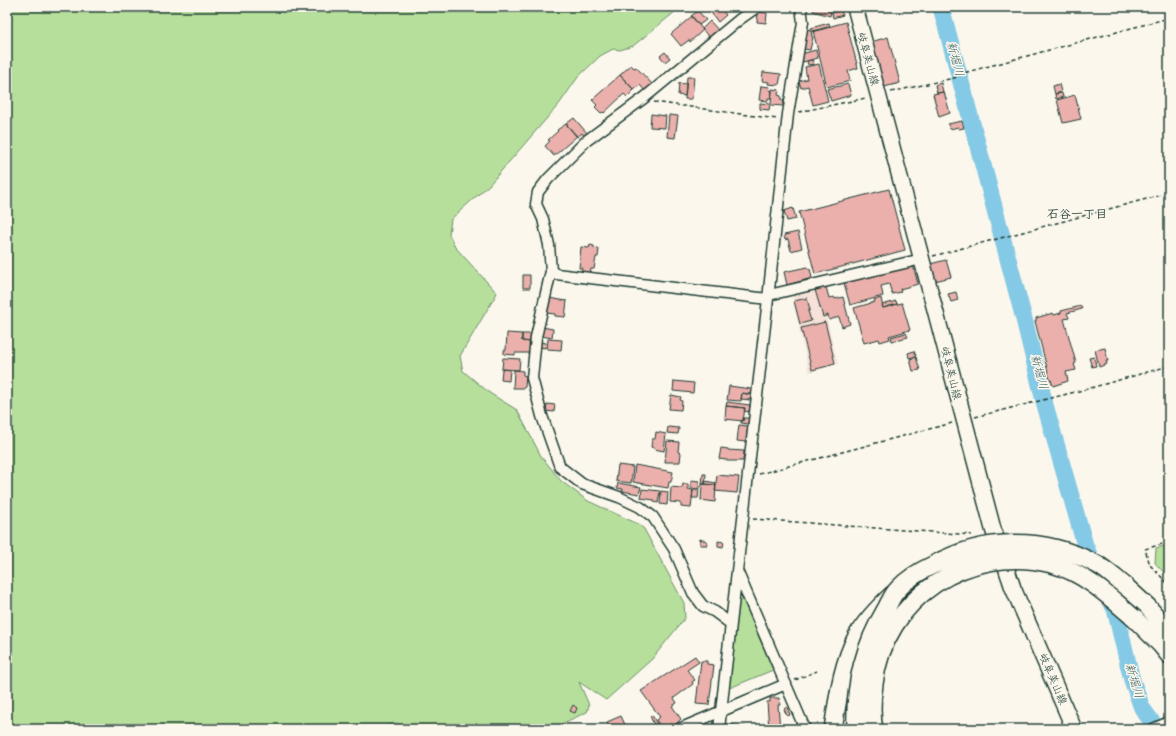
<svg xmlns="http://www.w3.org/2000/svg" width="1176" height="736" font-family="'Balsamiq Sans','Klee One',sans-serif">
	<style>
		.built { fill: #f6e2d9 }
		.green { fill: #b7df9c; stroke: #6b8e68 }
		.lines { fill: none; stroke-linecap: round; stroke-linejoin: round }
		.river { stroke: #84c9e5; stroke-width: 17 }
		.building { fill: #ebb0ac; stroke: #1f3d34 }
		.street-casing { stroke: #1f3d34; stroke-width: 13 }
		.primary-casing { stroke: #1f3d34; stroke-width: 18 }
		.highway-casing { stroke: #1f3d34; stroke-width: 20 }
		.path { stroke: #1f3d34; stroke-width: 1.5; stroke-dasharray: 4 3; stroke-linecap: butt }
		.street { stroke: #fbf7ec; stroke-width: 10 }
		.primary { stroke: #fbf7ec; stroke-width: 15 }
		.highway { stroke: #fbf7ec; stroke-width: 17 }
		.highway-bridge-casing { stroke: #1f3d34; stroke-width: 20; stroke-linecap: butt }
		.highway-bridge { stroke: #fbf7ec; stroke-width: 17 }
		.labels { text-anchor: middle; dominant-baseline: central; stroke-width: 3; stroke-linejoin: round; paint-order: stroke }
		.street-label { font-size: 11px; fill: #1f3d34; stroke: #fbf7ec }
		.water-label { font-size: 12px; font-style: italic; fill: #386060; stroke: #fbf7ec }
		.neighbourhood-label { font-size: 12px; font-weight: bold; fill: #1f3d34; stroke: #fbf7ec }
	</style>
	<rect width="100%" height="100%" fill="#fbf7ec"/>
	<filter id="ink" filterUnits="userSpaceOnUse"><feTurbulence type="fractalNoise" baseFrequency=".025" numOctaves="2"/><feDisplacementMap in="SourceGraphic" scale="8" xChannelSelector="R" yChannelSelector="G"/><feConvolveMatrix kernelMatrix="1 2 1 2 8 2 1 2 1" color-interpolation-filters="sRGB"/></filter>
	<g filter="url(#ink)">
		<path class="built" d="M 819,289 L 838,364 L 809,372 L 792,296 Z"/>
		<path class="green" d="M 7,7 L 681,7 L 633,46 L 620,50 L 613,49 L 600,56 L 578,77 L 560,103 L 489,185 L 451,219 L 449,234 L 455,247 L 497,293 L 460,356 L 463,371 L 491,394 L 517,410 L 541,456 L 561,481 L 588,501 L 638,524 L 644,529 L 684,603 L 685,618 L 652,659 L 606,700 L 579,682 L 589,705 L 587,712 L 559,725 L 554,729 L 408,729 L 397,723 L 374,729 L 7,729 Z
			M 1169,545 L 1169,578 L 1155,563 L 1156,548 Z
			M 744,599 L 773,670 L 727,689 L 736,602 Z"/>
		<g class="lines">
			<path class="river" d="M 941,7 L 1024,319 L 1045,405 L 1085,545 L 1098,577 L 1115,609 L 1132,680 L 1142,708 L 1157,729"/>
		</g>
		<path class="building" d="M 707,7 L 720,7 L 726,15 L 718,22 Z
			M 814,7 L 832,7 L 830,16 L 813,11 Z
			M 840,10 L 843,15 L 833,18 L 832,13 Z
			M 698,11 L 706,20 L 699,25 L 691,16 Z
			M 758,12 L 767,13 L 766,23 L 757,22 Z
			M 692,16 L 703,30 L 690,42 L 689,40 L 681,46 L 671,34 Z
			M 710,21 L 718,30 L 709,37 L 702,29 Z
			M 846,22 L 858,68 L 848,71 L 850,81 L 827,87 L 813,31 Z
			M 829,23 L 830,27 L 813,32 L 811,28 Z
			M 807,29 L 811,30 L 812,37 L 813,37 L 810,50 L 804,49 Z
			M 888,37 L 900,83 L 884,87 L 871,42 Z
			M 816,50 L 818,58 L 803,62 L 801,54 Z
			M 665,52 L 670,58 L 665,62 L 660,56 Z
			M 812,60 L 814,64 L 808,65 L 807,61 Z
			M 819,64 L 828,101 L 813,105 L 808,86 L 801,88 L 799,81 L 807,79 L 805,67 Z
			M 631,65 L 634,68 L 636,67 L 652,84 L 645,91 L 640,85 L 634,90 L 620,75 Z
			M 763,72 L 781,74 L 779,85 L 768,84 L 769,82 L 762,81 Z
			M 620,75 L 634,90 L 627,97 L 624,94 L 604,113 L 603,112 L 601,113 L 595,107 L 597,105 L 592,100 Z
			M 687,77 L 694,77 L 692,99 L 685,99 Z
			M 679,83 L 686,84 L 685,96 L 678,95 Z
			M 941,83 L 943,92 L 937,93 L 935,85 Z
			M 848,84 L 851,95 L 831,101 L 827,89 Z
			M 1059,84 L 1061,92 L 1055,94 L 1053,86 Z
			M 761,86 L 770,87 L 769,90 L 772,91 L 771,98 L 768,98 L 768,101 L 759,100 Z
			M 772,89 L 779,90 L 778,95 L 781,96 L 781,100 L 784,100 L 783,106 L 771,105 Z
			M 944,92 L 950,113 L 939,117 L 933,94 Z
			M 1062,93 L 1063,97 L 1056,99 L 1055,94 Z
			M 1075,95 L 1081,119 L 1063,123 L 1057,100 Z
			M 760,103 L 770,104 L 769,110 L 760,109 Z
			M 651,114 L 666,116 L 665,128 L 650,127 Z
			M 669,115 L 678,116 L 675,138 L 667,137 Z
			M 574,118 L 587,133 L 584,136 L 582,133 L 577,137 L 566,124 Z
			M 962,121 L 964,128 L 959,129 L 958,127 L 950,129 L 948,124 Z
			M 566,124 L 577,136 L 554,156 L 545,146 L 550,141 L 548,140 L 558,131 L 557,130 Z
			M 889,189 L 905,250 L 815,274 L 799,212 Z
			M 793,208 L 796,219 L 787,221 L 784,211 Z
			M 798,232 L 802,248 L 791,251 L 788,239 L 785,240 L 784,235 Z
			M 590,245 L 594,246 L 594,248 L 599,249 L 598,257 L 596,257 L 594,269 L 591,269 L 590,273 L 581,272 L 582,268 L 579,268 L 581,247 L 589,248 Z
			M 946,260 L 951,277 L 935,281 L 930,264 Z
			M 913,265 L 918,284 L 900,289 L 901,292 L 892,294 L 889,284 L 881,286 L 883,296 L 850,305 L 844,283 Z
			M 807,267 L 808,269 L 810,269 L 812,278 L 787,285 L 784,272 Z
			M 523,275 L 530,275 L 530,288 L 523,288 Z
			M 826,287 L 829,298 L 834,297 L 835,299 L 843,297 L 850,324 L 842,327 L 839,317 L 829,320 L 828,315 L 823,317 L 815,290 Z
			M 956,292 L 958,300 L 951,302 L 948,294 Z
			M 548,298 L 567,301 L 565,317 L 555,316 L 555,314 L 546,313 Z
			M 807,298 L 810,310 L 808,311 L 811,321 L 800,324 L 794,301 Z
			M 881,298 L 883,308 L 902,303 L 910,330 L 889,336 L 890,339 L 880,342 L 879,339 L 864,343 L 854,308 L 875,302 L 874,300 Z
			M 896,301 L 897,304 L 883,308 L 882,305 Z
			M 1081,306 L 1082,309 L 1067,313 L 1069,318 L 1064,319 L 1076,363 L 1074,364 L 1076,370 L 1066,372 L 1068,381 L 1053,386 L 1051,380 L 1050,380 L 1035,321 L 1036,321 L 1036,318 L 1053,313 L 1054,315 L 1061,313 L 1061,311 Z
			M 825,322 L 835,363 L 828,365 L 828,366 L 812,370 L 801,328 Z
			M 542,327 L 553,329 L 552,338 L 541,336 Z
			M 507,333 L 522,334 L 522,341 L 531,342 L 531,353 L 515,353 L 515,355 L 504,354 L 504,350 L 506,350 Z
			M 906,333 L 908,337 L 892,341 L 891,337 Z
			M 522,334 L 531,334 L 531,342 L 522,341 Z
			M 548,339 L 562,340 L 561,350 L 547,349 Z
			M 540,342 L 546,343 L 545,348 L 539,347 Z
			M 1105,348 L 1108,361 L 1106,361 L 1107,364 L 1099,367 L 1095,350 Z
			M 914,351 L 916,356 L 909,358 L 908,353 Z
			M 916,357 L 920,370 L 913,371 L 910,359 Z
			M 1094,357 L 1096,366 L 1092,367 L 1089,358 Z
			M 503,358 L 520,359 L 519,370 L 502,369 Z
			M 502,369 L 510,370 L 509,381 L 501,380 Z
			M 514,370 L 523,371 L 523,375 L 526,376 L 525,387 L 524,388 L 513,388 Z
			M 674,381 L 694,383 L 693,393 L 673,391 Z
			M 729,386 L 751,389 L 750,394 L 742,393 L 741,401 L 727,400 Z
			M 742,393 L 751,395 L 750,400 L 741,399 Z
			M 671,395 L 681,397 L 680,400 L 682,401 L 681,410 L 669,409 Z
			M 727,402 L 750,405 L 749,412 L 744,411 L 745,408 L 726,406 Z
			M 547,404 L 555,405 L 554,412 L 546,411 Z
			M 726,406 L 745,408 L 743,421 L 725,419 Z
			M 743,418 L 749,418 L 748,424 L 741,423 L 741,421 L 743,421 Z
			M 739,425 L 748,426 L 746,442 L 737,441 Z
			M 668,427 L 679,428 L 678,434 L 667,433 Z
			M 656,432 L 666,434 L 664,451 L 654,449 L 654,448 L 651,447 L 652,439 L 655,439 Z
			M 667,441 L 679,442 L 678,452 L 681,453 L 680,462 L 665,462 Z
			M 721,448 L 728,449 L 728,450 L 744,451 L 743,461 L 727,461 L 727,460 L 719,459 Z
			M 618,465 L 633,467 L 631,483 L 616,481 Z
			M 635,465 L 673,472 L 671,482 L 669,482 L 668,488 L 633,482 Z
			M 703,474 L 706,474 L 705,484 L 702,484 Z
			M 717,475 L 739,477 L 737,493 L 715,491 Z
			M 691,480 L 699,481 L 699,489 L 691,488 Z
			M 705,481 L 716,483 L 716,485 L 705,484 Z
			M 618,483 L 641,487 L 639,494 L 622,491 L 623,489 L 617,488 Z
			M 683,484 L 688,484 L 688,489 L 693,490 L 691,508 L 681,507 L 681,503 L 670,502 L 671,487 L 682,488 Z
			M 702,484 L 716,485 L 715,502 L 701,500 Z
			M 642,489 L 660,491 L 658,503 L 654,502 L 654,500 L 641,498 Z
			M 693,490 L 699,490 L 698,498 L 692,498 Z
			M 661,491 L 668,492 L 667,505 L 660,504 Z
			M 700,539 L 707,541 L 707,545 L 700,545 Z
			M 718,541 L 724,542 L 723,547 L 718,546 Z
			M 695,656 L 699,662 L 687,670 L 695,680 L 692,682 L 693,684 L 674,698 L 677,703 L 672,706 L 681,719 L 673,727 L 671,724 L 662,729 L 656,720 L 660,717 L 641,691 Z
			M 701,661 L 707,661 L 707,664 L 714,665 L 709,705 L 696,704 Z
			M 770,698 L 779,698 L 780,705 L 778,705 L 780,729 L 769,729 L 767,702 L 770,702 Z
			M 573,705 L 577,708 L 575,713 L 570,711 Z
			M 787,707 L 790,715 L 787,716 L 784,709 Z
			M 652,715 L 657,724 L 654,725 L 650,716 Z
			M 621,716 L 627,729 L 610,729 L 607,722 Z
			M 726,724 L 746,727 L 746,729 L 725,729 Z"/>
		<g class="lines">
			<g class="street-casing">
				<path id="street" d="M 551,271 L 556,274 L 768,299
					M 769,295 L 922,259
					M 738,573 L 805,729
					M 731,624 L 715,612 L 703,606 L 693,593 L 674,549 L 653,517 L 640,507 L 619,497 L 582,484 L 560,467 L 542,416 L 532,378 L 536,337 L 551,271 L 549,245 L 543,219 L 536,204 L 538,192 L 548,179 L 586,141 L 644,98 L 740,19 L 757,7
					M 679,729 L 786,684
					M 719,729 L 768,299 L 788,114 L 803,22 L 801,7
					M 1153,729 L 1169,722"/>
			</g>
			<g class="primary-casing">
				<path id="primary" d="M 855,7 L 993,529 L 1013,588 L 1074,729"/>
			</g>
			<g class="highway-casing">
				<path id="highway" d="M 1125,586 L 1148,607 L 1169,631
					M 1135,619 L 1161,645 L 1169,655
					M 833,729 C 838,698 842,664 857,636 C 866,620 879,607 893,594"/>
			</g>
			<path class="path" d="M 891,92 L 954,78 L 967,72 L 1169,18
				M 654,102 L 777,119
				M 799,112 L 866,98
				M 933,256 L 1169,193
				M 975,417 L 1087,389 L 1169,366
				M 759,474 L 952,423
				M 753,519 L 972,535
				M 1169,542 L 1145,549 L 1150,565 L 1169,585
				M 795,680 L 817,671"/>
			<use href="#street" class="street"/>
			<use href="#primary" class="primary"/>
			<use href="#highway" class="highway"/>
			<g class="highway-bridge-casing">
				<path id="highway-bridge" d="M 856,729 C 854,684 864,646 887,607 C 890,601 893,594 898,589 C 908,578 920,571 933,565 C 984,537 1044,536 1096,564 C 1106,569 1116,579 1125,586
					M 874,729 C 871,715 872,698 874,684 C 884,597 969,543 1052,564 C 1085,573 1110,597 1135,619"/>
			</g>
			<use href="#highway-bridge" class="highway-bridge"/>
		</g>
	</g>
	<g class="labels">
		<g class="street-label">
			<text transform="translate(868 59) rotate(75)">岐阜美山線</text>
			<text transform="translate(951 373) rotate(76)">岐阜美山線</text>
			<text transform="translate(1053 679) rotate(67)">岐阜美山線</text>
		</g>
		<g class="water-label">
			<text transform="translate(955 59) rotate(75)">新堀川</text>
			<text transform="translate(1039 372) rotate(75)">新堀川</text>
			<text transform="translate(1134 681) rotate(73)">新堀川</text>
		</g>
		<g class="neighbourhood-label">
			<text x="1077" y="214">石谷一丁目</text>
		</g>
	</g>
	<rect width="1176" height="736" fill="none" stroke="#fbf7ec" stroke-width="24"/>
	<rect x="12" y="12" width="1152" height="712" fill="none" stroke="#1f3d34" stroke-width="1.5" filter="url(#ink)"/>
</svg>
